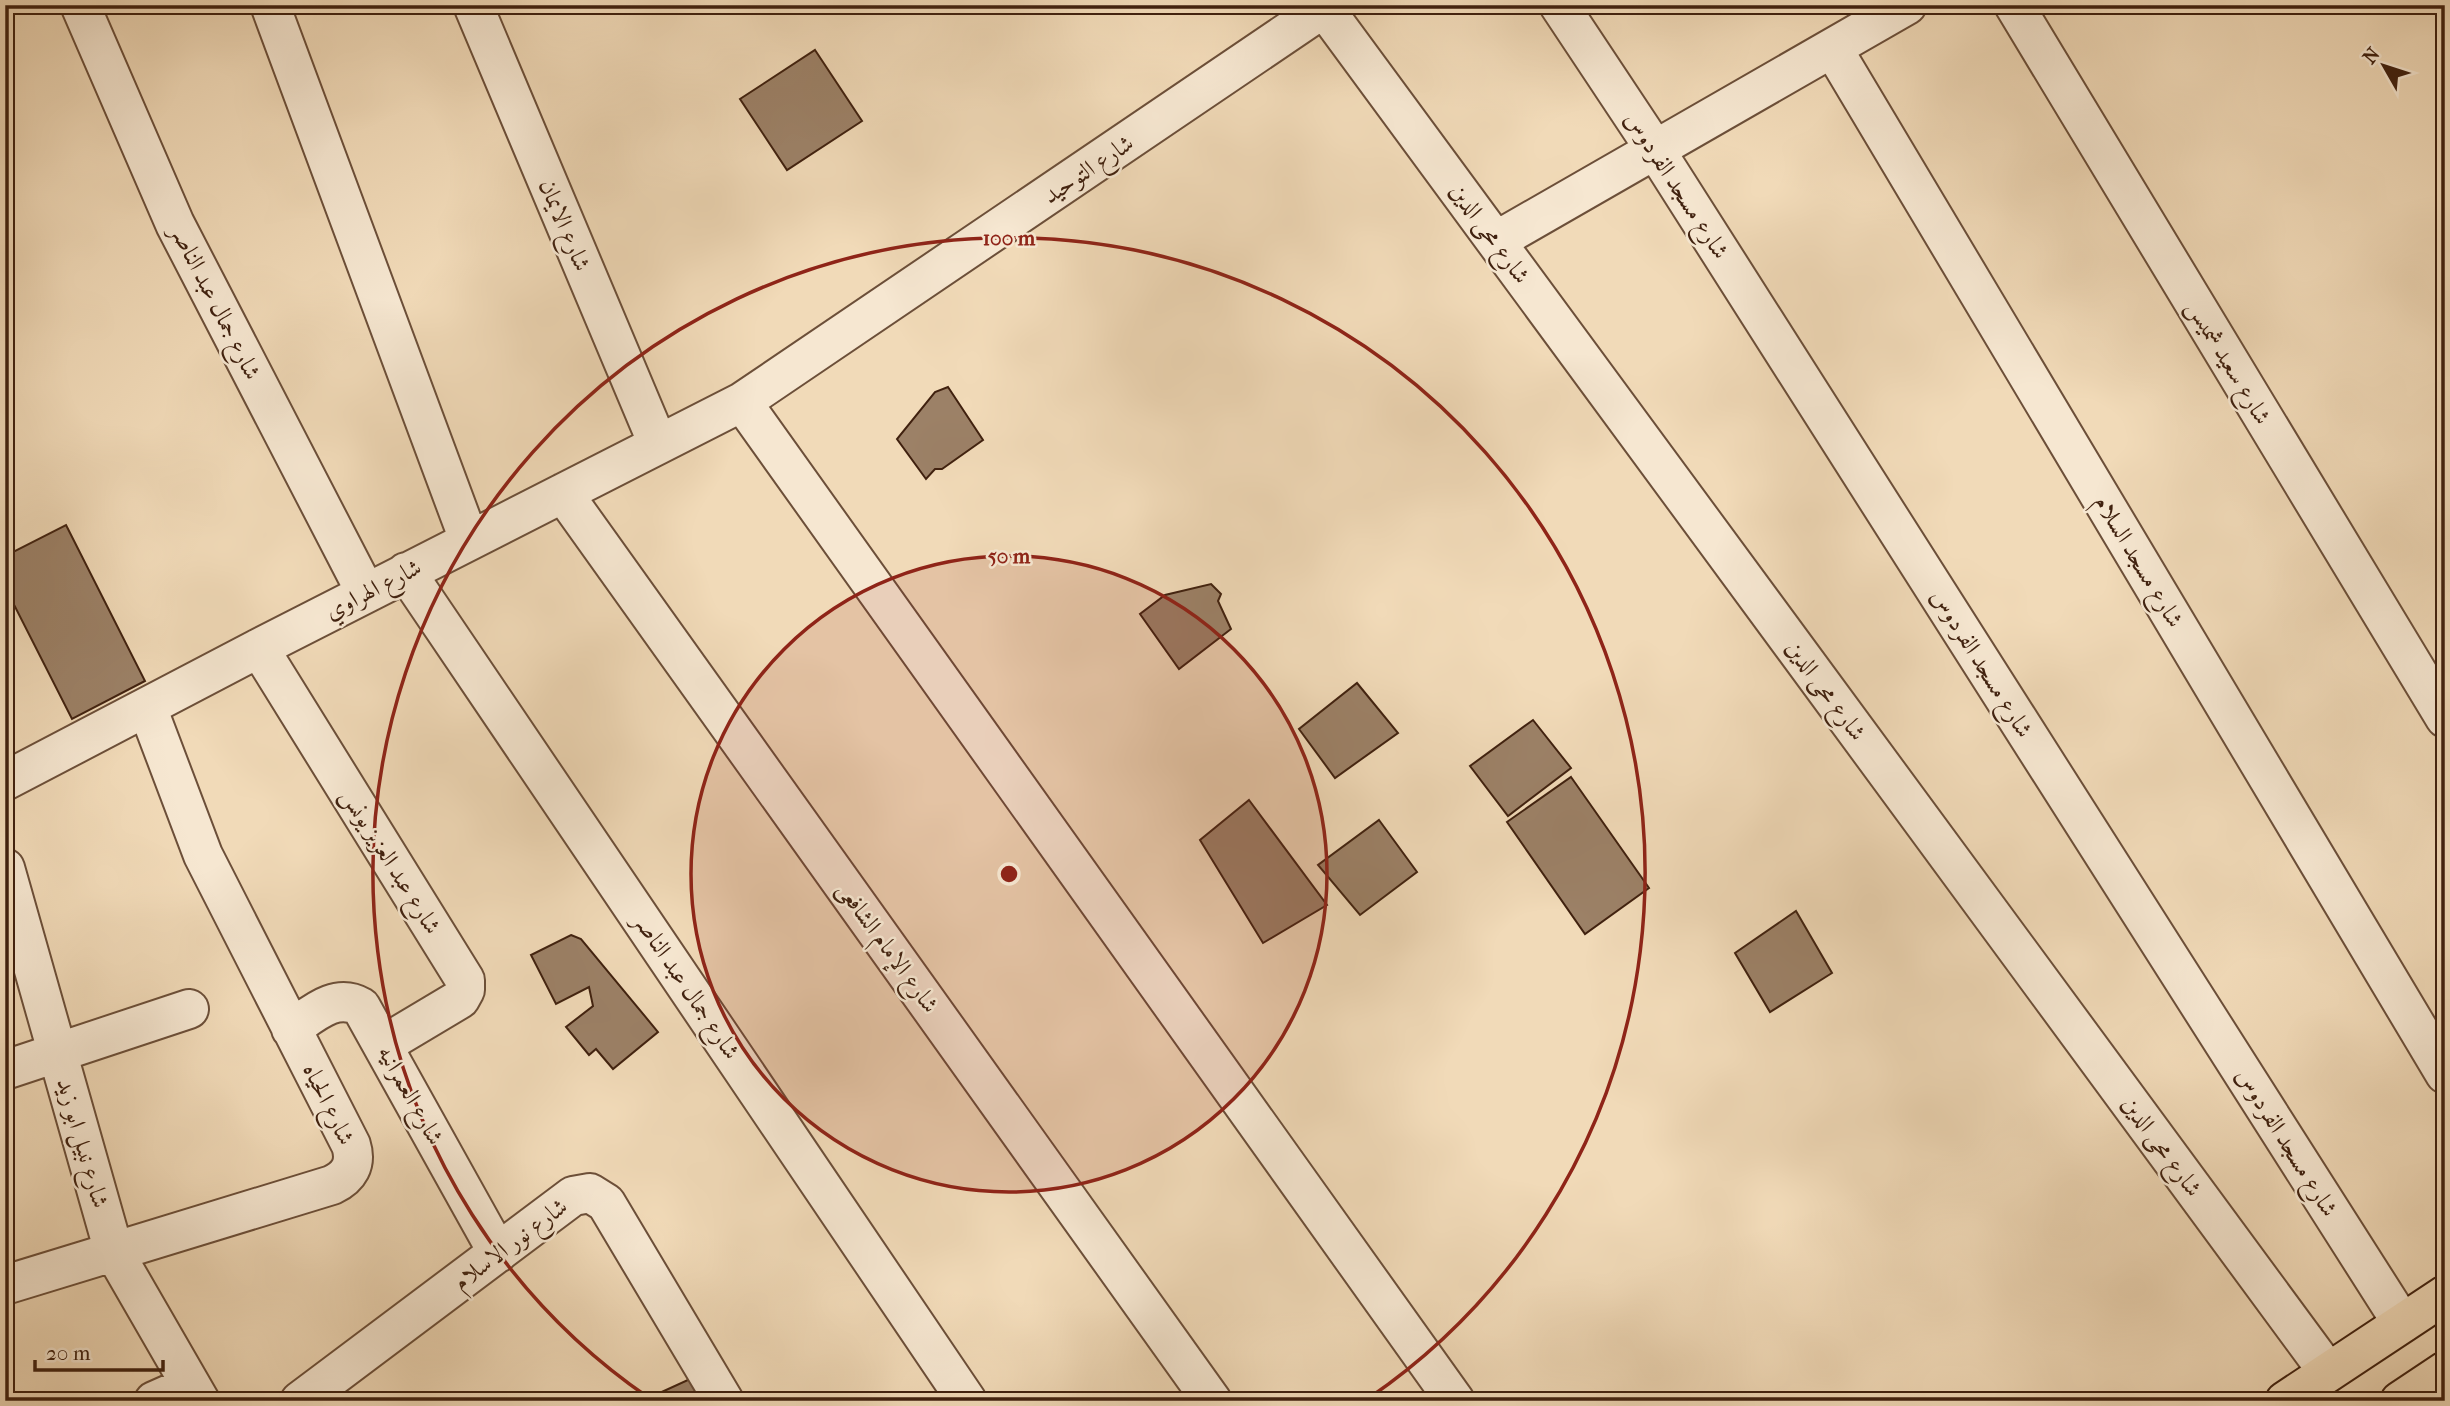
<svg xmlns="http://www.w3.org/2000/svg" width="2450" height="1406" font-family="'IM FELL French Canon',Amiri,serif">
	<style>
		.building { fill: #9c8167; stroke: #40210f; stroke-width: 2 }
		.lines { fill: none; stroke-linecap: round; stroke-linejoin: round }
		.minor-casing { stroke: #6c4f39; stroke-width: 42 }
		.trunk-casing { stroke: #40210f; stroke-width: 42 }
		.minor { stroke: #f6e7d1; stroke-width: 38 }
		.trunk { stroke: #f1dab8; stroke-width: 38 }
		.ring { fill: none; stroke: #8f2418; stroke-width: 3.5 }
		.labels { text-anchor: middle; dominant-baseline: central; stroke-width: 5; stroke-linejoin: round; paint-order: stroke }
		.street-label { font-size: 24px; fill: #40210f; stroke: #f6e7d1 }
		.centre { fill: #8f2418; stroke: #f6e7d1; stroke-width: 3.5 }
		.ring-label { font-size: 21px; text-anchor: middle; font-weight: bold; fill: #8f2418; stroke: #f6e7d1; stroke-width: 5; stroke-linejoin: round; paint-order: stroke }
	</style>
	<rect width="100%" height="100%" fill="#f1dab8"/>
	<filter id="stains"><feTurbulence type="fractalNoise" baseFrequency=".00286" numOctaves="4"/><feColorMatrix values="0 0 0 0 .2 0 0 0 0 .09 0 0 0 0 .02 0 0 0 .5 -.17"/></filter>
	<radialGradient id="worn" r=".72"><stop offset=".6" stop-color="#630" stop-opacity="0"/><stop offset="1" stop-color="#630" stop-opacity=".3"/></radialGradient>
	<path class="building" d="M 815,50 L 862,121 L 787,170 L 740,99 Z
		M 948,387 L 983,440 L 942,469 L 935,469 L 926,479 L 897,439 L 935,392 Z
		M 66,525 L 145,681 L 72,719 L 5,587 L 5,556 Z
		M 1211,584 L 1221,594 L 1218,601 L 1231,629 L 1179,669 L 1140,614 L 1165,595 Z
		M 1357,683 L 1398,733 L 1335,778 L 1299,729 Z
		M 1533,720 L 1571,768 L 1508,816 L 1470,766 Z
		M 1571,777 L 1649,888 L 1585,934 L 1507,822 Z
		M 1249,800 L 1327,905 L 1263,943 L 1200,840 Z
		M 1379,820 L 1417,872 L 1360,915 L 1318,865 Z
		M 1796,911 L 1832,973 L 1770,1012 L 1735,953 Z
		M 571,935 L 581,939 L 658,1032 L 613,1069 L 596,1049 L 589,1055 L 566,1027 L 593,1006 L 589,987 L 556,1004 L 531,955 Z
		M 690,1379 L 706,1401 L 642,1401 Z"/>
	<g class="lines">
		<g class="minor-casing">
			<path id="minor" d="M 80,5 L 175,224 L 366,593
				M 270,5 L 469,540
				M 473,5 L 658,444
				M 1559,5 L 1656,151 L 2402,1323
				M 2014,5 L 2445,718
				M 1324,8 L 2328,1372
				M 1833,49 L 2445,1074
				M 1496,241 L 1907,5
				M 742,402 L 1455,1401
				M 563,493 L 1212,1401
				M 406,572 L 967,1401
				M 259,648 L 465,980 L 465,990 L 460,999 L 383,1045
				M 5,781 L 259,648 L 742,402 L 1328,5
				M 5,868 L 114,1252 L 200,1401
				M 291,1029 C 312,1015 335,992 361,1007 L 498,1253
				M 5,1070 L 189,1009
				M 5,1285 L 332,1185 C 349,1177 357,1164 351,1145 L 203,855 L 147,707
				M 154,1401 L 190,1385
				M 300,1401 L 573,1196 L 590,1193 L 606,1203 L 724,1401"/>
		</g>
		<g class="trunk-casing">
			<path id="trunk" d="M 2285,1401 L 2445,1295
				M 2400,1401 L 2445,1371"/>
		</g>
		<use href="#minor" class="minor"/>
		<use href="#trunk" class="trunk"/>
	</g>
	<circle cx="1009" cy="874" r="318" fill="#8f2418" fill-opacity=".12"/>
	<g class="ring">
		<circle cx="1009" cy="874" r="318"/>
		<path d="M649 1398A636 636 0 1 1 1369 1398"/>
	</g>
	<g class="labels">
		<g class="street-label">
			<text transform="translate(1088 169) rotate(-34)">شارع التوحيد</text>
			<text transform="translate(1677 185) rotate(57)">شارع مسجد الفردوس</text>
			<text transform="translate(565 225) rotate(67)">شارع الايمان</text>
			<text transform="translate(1490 233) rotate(54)">شارع محى الدين</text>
			<text transform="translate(216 302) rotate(63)">شارع جمال عبد الناصر</text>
			<text transform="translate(2229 362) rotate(59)">شارع سعيد شميس</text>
			<text transform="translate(2139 561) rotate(59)">شارع مسجد السلام</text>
			<text transform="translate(373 589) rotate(-27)">شارع الهراوي</text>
			<text transform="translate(1982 663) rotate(58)">شارع مسجد الفردوس</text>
			<text transform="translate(1826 690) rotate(54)">شارع محى الدين</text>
			<text transform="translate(391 861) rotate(58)">شارع عبد العزيز يونس</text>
			<text transform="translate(888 947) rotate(54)">شارع الإمام الشافعى</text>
			<text transform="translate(687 986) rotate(56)">شارع جمال عبد الناصر</text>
			<text transform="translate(411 1095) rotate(61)">شارع العمرانيه</text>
			<text transform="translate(329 1104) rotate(64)">شارع الحياه</text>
			<text transform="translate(2287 1142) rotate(58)">شارع مسجد الفردوس</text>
			<text transform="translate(83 1143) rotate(74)">شارع نبيل ابو زيد</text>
			<text transform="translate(2162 1146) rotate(54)">شارع محى الدين</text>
			<text transform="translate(510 1244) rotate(-37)">شارع نور الاسلام</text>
		</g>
	</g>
	<circle cx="1009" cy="874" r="10" class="centre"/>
	<g class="ring-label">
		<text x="1009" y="245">100 m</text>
		<text x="1009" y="563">50 m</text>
	</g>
	<rect width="2450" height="1406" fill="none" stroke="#f1dab8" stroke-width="28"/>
	<rect x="7" y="7" width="2436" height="1392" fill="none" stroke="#40210f" stroke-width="3.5"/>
	<rect x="14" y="14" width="2422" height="1378" fill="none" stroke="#40210f" stroke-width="2"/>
	<g transform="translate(2384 66) rotate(309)" stroke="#f6e7d1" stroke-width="5" paint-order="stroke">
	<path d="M0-5L12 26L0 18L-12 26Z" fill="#40210f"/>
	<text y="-10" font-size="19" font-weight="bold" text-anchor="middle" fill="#40210f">N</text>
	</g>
	<path d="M35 1360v10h128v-10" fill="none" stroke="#40210f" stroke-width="3.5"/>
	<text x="46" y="1360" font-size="21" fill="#40210f" stroke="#f6e7d1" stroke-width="5" paint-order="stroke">20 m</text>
	<rect width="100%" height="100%" filter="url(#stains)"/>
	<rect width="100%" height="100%" fill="url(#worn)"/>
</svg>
